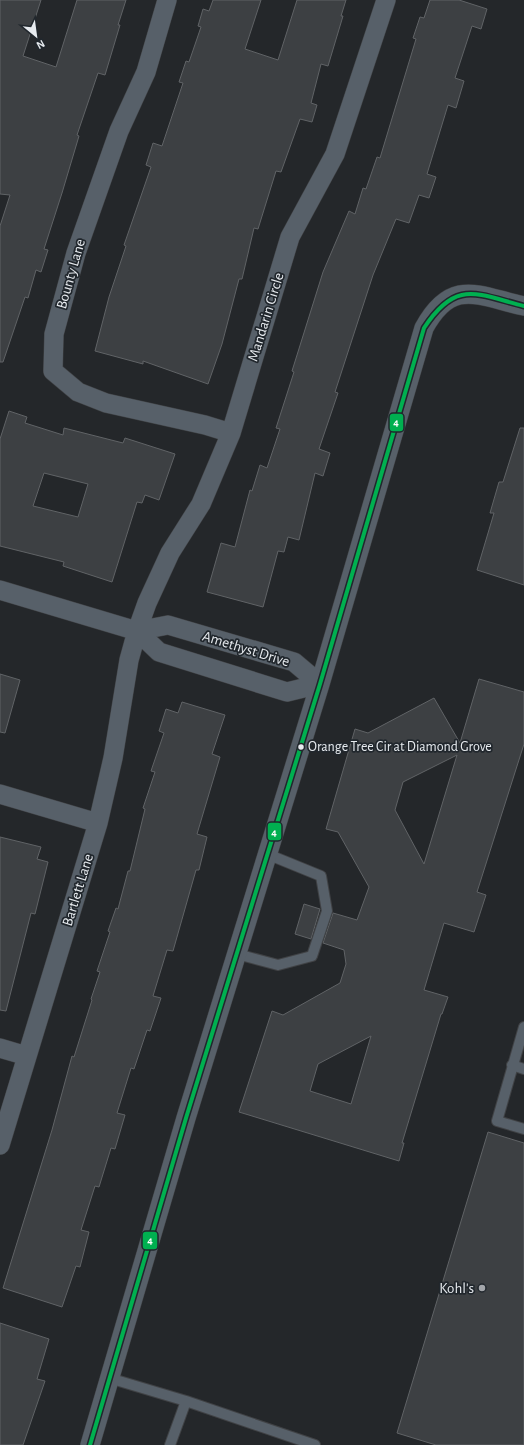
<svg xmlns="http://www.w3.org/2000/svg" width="524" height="1445" font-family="'Alegreya Sans',sans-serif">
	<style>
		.building { fill: #3d4043; stroke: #606366; fill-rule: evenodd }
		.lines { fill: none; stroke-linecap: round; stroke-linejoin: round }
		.lane-casing { stroke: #404245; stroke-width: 12 }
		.street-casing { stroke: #404245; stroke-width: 20 }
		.lane { stroke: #576069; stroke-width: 10 }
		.street { stroke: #576069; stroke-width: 19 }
		.bus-1-casing { stroke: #21272d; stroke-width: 7 }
		.bus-1 { stroke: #00b050; stroke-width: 4 }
		.bus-dot { fill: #e7ebef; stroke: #21272d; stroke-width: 1.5 }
		.poi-dot { fill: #a3a6aa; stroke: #21272d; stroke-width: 1.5 }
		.labels { text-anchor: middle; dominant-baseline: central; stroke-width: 3.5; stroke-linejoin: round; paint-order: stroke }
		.bus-label { font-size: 14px; fill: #e7ebef; stroke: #21272d; text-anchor: start }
		.street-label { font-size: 15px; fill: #e7ebef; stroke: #21272d }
		.poi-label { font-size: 15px; fill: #e7ebef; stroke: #21272d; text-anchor: end }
		.line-badge { stroke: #21272d; stroke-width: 1.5 }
		.badge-label { font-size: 11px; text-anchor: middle; font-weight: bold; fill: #fff }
	</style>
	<rect width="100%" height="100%" fill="#24272a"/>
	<path class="building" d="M 0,0 L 41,0 L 23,56 L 56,67 L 77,0 L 126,0 L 118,25 L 120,25 L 105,75 L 98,73 L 77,135 L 79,136 L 62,193 L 44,249 L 48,250 L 41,272 L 36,270 L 28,298 L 25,297 L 3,362 L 0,362 L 0,226 L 10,195 L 0,194 Z
		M 213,0 L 261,0 L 245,49 L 278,60 L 297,0 L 346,0 L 341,16 L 343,16 L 328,66 L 321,64 L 311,103 L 317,105 L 312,122 L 300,119 L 281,172 L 276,171 L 258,229 L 254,228 L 242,279 L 239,279 L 222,344 L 208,384 L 143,361 L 143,364 L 95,351 L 109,297 L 126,246 L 124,245 L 151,167 L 146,165 L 153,143 L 162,146 L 183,83 L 179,82 L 186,61 L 189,62 L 201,27 L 198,26 L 203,9 L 209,11 Z
		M 430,0 L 459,0 L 487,9 L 481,29 L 472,26 L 455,78 L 464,81 L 456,108 L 448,105 L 427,174 L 436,177 L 429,198 L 419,195 L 409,223 L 396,219 L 373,275 L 335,392 L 338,393 L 319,449 L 330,453 L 323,476 L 315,473 L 299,540 L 288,537 L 284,552 L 278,551 L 263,607 L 207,592 L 221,543 L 235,547 L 250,490 L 252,491 L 260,465 L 267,468 L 280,429 L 276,428 L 294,372 L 292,371 L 323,272 L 349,211 L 355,214 L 363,188 L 366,189 L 377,157 L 380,158 L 416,39 L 413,38 L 420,17 L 424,18 Z
		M 9,411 L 27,417 L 25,423 L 63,435 L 64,428 L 123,443 L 125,438 L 175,454 L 159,500 L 145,495 L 142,503 L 137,502 L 112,582 L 63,566 L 64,562 L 0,546 L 0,439 ZM 44,473 L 88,484 L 78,517 L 33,506 Z
		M 520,428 L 524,428 L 524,585 L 477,570 L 494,513 L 490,513 L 499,482 L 503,482 Z
		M 0,674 L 20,680 L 5,733 L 0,732 Z
		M 479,679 L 524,692 L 524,744 L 477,892 L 486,895 L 474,932 L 444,923 L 424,990 L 448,997 L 442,1014 L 441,1014 L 402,1143 L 404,1143 L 399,1161 L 239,1112 L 272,1011 L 283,1015 L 340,983 L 346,964 L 344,950 L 323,943 L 333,913 L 357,920 L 369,887 L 338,832 L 326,829 L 355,729 L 368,733 L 434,698 L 460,743 ZM 457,755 L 424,864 L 395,810 L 403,782 ZM 371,1036 L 351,1104 L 310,1091 L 318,1064 Z
		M 182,702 L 225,715 L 212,754 L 220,757 L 197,834 L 207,837 L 199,870 L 196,870 L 173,951 L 167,950 L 153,996 L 161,998 L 150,1031 L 147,1030 L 134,1069 L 131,1068 L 117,1113 L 125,1115 L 115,1149 L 111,1148 L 99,1187 L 95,1186 L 81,1230 L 89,1232 L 80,1267 L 76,1266 L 62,1307 L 3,1288 L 52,1130 L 72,1056 L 74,1057 L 92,1000 L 91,999 L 100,972 L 97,971 L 110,932 L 108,931 L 116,908 L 118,909 L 128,871 L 130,871 L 145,809 L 143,808 L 155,772 L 151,771 L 164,733 L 159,731 L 166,709 L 178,713 Z
		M 0,837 L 41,847 L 37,859 L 48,862 L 35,914 L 31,913 L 6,1011 L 0,1010 Z
		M 304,904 L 320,909 L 311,939 L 295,934 Z
		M 488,1132 L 524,1143 L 524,1445 L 436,1445 L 397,1433 Z
		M 0,1323 L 49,1339 L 37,1379 L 45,1381 L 23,1445 L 0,1445 Z"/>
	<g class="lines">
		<g class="lane-casing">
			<path id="lane" d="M 237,954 L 278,965 L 312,956 L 327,911 L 321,876 L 267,854
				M 524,1027 L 497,1121 L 524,1129
				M 512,1065 L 524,1069
				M 109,1378 L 186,1401 L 315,1445
				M 170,1445 L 186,1401"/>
		</g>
		<g class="street-casing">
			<path id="street" d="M 167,0 L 146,72 L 119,131 L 76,253 L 54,334 L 53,371 L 78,392 L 106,403 L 205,425 L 231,433
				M 0,590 L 137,631 L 159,652 L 287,692 L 320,684
				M 137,631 L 168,625 L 294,662 L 320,684
				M 0,794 L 98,823
				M 0,1048 L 27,1056
				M 0,1145 L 98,823 L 113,758 L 129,660 L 137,631 L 147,603 L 170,553 L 201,504 L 231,433 L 290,237 L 335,154 L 386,0
				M 90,1445 L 186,1118 L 320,684 L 424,328 C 452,277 478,296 524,306"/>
		</g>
		<use href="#lane" class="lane"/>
		<use href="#street" class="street"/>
		<g class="bus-1-casing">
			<path id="bus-1" d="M 90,1445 L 186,1118 L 320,684 L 424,328 C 456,279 476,294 524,306"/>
		</g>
		<use href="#bus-1" class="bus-1"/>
	</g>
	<circle class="bus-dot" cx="301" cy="747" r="3.5"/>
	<circle class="poi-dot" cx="482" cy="1288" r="4"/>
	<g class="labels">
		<g class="bus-label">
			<text x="308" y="747">Orange Tree Cir at Diamond Grove</text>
		</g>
		<g class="street-label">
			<text transform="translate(71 274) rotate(-74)">Bounty Lane</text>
			<text transform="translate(266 317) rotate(-73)">Mandarin Circle</text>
			<text transform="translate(246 649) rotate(17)">Amethyst Drive</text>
			<text transform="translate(78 890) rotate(-73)">Bartlett Lane</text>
		</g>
		<g class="poi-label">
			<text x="474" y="1288">Kohl's</text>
		</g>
	</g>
	<g class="line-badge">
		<rect x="389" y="413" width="15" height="19" rx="4" fill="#00b050"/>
		<rect x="267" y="822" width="15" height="19" rx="4" fill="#00b050"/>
		<rect x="142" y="1231" width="16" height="19" rx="4" fill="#00b050"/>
	</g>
	<g class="badge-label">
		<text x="396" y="426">4</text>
		<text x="274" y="836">4</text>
		<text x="150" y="1244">4</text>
	</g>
	<g transform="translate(36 36) rotate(151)" stroke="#21272d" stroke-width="3" paint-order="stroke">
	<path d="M0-3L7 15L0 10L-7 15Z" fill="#e7ebef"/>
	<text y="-6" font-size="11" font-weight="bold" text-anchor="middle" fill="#e7ebef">N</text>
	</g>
</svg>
